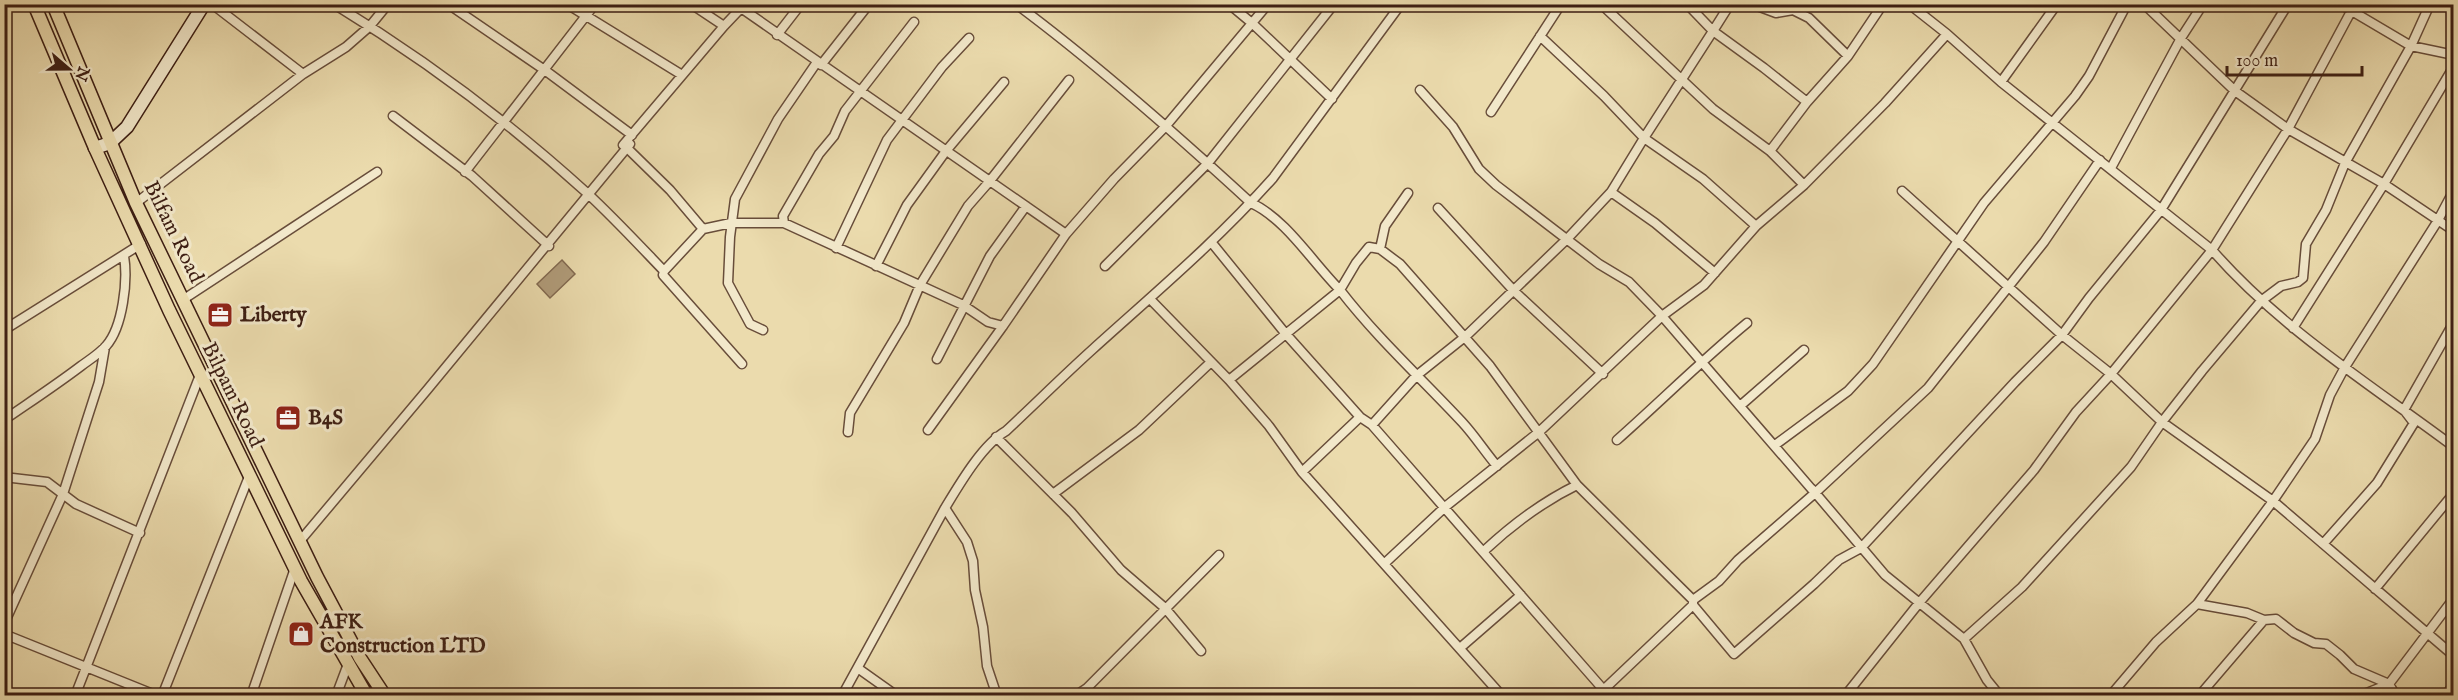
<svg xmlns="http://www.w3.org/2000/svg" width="2458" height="700" font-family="'IM FELL English',serif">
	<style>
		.water { fill: #b09b79; stroke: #826950; stroke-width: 1.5 }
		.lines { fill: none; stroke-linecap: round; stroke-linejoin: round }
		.minor-casing { stroke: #684d3a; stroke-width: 11 }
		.secondary-casing { stroke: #3d1e13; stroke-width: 15 }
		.primary-casing { stroke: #3d1e13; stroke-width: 15 }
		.minor { stroke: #f2e8ca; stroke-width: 8 }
		.secondary { stroke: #f2e8ca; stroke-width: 12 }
		.primary { stroke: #ebdbad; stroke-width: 12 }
		.labels { text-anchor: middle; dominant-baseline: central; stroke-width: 6; stroke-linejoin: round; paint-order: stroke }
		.street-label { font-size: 21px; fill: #3d1e13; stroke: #f2e8ca }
		.poi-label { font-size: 21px; font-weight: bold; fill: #3d1e13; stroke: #f2e8ca; text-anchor: start }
	</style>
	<rect width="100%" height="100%" fill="#ebdbad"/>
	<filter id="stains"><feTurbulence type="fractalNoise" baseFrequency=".00333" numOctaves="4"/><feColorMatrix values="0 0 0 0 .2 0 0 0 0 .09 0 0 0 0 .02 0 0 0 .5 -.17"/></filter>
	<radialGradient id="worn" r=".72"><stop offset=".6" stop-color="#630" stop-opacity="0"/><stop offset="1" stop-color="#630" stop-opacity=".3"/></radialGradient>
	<path class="water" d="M 562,260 L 575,274 L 550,298 L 537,284 Z"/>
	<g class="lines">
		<g class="minor-casing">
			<path id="minor" d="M 212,4 L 303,74
				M 334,4 C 424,59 510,123 587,193 C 614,218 639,245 664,271 L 663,275 L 742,364
				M 448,4 L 546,71 L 632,135
				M 567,4 L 682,75
				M 691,4 L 724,26
				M 1016,4 C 1098,65 1176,134 1251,203 C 1285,218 1313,263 1340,290 L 1356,263 L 1369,247 L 1380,249 L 1400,264 L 1490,366 L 1577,485 L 1693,600 L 1693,605 L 1734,654 L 1814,584 L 1839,560 L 1861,548 L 2015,382 L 2062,335 L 2089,298 L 2161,210 L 2288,4
				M 1229,4 L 1253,24 L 1332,99
				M 1601,4 L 1713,109 L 1770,151
				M 1687,4 L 1713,31 L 1644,138 L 1703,179 L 1756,226
				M 1730,4 L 1713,31 L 1764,68 L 1807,102
				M 1752,4 L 1776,13 L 1793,10 L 1809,18 L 1848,56
				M 1909,4 L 1947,34 L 2001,82 L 2212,250 C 2281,329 2371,385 2454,447
				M 2144,4 L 2235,91 L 2288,129 L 2384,184 L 2454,231
				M 2340,4 L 2411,46 L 2454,55
				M 741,8 L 1066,234
				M 777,35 L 801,4
				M 821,65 L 869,4
				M 2001,82 L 2057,4
				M 1420,90 L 1453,127 L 1479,169 L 1496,185 L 1599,264 L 1629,282 L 1662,316 L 1815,493
				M 1491,112 L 1561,4
				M 393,116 L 472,176 L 549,246
				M 623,145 L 724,26 L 744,5
				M 624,145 L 670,190 L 703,229
				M 2111,168 L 2181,38 L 2203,4
				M 465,172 L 595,4
				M 1804,185 L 1770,151 L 1807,102 L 1848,56 L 1883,4
				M 1902,191 L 2062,335 L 2111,374 L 2162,422 L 2273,501 L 2454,656
				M 1611,192 L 1655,223 L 1715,273
				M 136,203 L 303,74 L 346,47 L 370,26 L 388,4
				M 1438,208 L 1514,291 L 1603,374
				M 784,223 L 783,216 L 819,154 L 834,136 L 845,111 L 914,22
				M 1212,243 L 1285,333 L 1360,417 L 1372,425 L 1609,696
				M 836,248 L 887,140 L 942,67 L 969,38
				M 1380,249 L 1385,226 L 1408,193
				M 876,266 L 907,205 L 946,151 L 1004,82
				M 1105,266 L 1208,163 L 1334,4
				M 664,271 L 703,229 L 731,223 L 784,223 L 963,305 L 988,322 L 1003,326
				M 184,299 L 377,172
				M 1150,299 L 1229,380 L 1269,426 L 1302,472 L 1502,696
				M 2293,328 L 2384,184 L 2454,66
				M 4,330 L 141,244
				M 763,330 L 750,324 L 728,283 L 730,237 L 735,199 L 778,119 L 817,62
				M 937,359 L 990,256 L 1026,206
				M 1229,380 L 1340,290 C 1377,338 1421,378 1462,422 C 1475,436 1485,452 1497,466
				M 1740,406 L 1804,350
				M 4,420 C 30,402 56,385 81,366 C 89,360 99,354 106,346 C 123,327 128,280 124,256
				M 1372,425 L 1416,376 L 1466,336 L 1568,238 L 1611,192 L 1644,138 L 1604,96 L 1540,36
				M 928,430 L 1003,326 L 1066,234 L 1114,179 L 1165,127 L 1268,4
				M 848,432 L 850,413 L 904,323 L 920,285 L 968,206 L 989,182 L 1069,80
				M 996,437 L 1072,513 L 1121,570 L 1165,608 L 1201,651
				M 1617,440 C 1661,401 1702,360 1747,323
				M 1775,445 L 1848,391 L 1873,364 L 1984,203 L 2075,96 L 2089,76 L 2127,4
				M 1302,472 L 1360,417
				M 4,477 L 47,482 L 76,504 L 140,533
				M 1812,489 L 1885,575 L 1964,639 L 1987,680 L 2000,696
				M 1053,494 L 1139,430 L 1211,362
				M 945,508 L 967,542 L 973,561 L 975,590 L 983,627 L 987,666 L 997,696
				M 300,541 L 427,390 L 630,144
				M 2323,544 L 2377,483 L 2414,423 L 2404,410 L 2454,322
				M 1485,550 C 1513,524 1542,502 1577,485
				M 1385,563 L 1445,507 L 1539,432 L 1662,316 L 1704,285 L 1756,226 L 1804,185 L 1885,103 L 1947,34
				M 2375,589 L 2454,493
				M 1693,600 L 1719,581 L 1738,560 L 1815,493 L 1928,388 L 2044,242 L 2100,160
				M 2197,604 L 2247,613 L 2264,620 L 2276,619 L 2294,633 L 2314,643 L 2326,644 L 2340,655 L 2354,669 L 2389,684 L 2396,696
				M 4,624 L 63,494 L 99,382 L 105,347
				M 4,634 L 158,696
				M 1964,639 L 2022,587 L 2131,467 L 2162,422 L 2202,371 L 2261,301 L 2281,286 L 2298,282 L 2303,278 L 2306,244 L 2326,210 L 2345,163 L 2411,46 L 2430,4
				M 1460,648 L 1521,595
				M 859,669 L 897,696
				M 75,696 L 200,375
				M 162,696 L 250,474
				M 251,696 L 295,568
				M 336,696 L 348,664
				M 842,696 L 945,508 C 959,485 982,445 1006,431 C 1035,404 1063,376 1093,349 C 1155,293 1218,240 1273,178 L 1401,4
				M 1075,696 L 1087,688 L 1219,555
				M 1597,696 L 1693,605
				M 1845,696 L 1919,603 L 2034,470 L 2076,412 L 2111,374 L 2212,250 L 2288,129 L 2355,4
				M 2110,696 L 2156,642 L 2197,604 L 2273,501 L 2315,439 L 2330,395 L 2345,367 L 2437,222 L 2454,190
				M 2199,696 L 2264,620
				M 2359,696 L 2389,684 L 2454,598
				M 2446,696 L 2454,683"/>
		</g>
		<g class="secondary-casing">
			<path id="secondary" d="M 95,148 L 110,143 L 127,127 L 204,4"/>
		</g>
		<g class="primary-casing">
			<path id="primary" d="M 34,4 L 95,148 L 169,310 L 301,581 L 367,696
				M 53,4 L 136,203 L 317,577 L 360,658 L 385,696"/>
		</g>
		<use href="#minor" class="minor"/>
		<use href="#secondary" class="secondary"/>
		<use href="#primary" class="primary"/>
	</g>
	<defs>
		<g id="office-square" transform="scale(1.35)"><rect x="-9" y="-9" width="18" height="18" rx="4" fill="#8f2418" stroke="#f2e8ca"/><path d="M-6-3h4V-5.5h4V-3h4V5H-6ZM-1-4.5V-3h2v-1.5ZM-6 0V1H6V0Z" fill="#fff"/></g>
		<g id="shop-square" transform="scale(1.35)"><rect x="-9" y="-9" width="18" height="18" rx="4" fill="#8f2418" stroke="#f2e8ca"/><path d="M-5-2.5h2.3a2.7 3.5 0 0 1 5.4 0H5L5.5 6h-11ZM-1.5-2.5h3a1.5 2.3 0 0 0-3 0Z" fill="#fff"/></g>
	</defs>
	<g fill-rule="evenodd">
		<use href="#office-square" x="220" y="315"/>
		<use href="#office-square" x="288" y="418"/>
		<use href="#shop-square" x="301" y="634"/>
	</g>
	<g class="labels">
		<g class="street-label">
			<text transform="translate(173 232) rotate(64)">Bilfam Road</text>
			<text transform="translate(232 395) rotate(64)">Bilpam Road</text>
		</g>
		<g class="poi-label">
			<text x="240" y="315">Liberty</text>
			<text x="308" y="418">B4S</text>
			<text x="320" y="622">AFK<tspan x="320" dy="24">Construction LTD</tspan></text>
		</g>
	</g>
	<rect width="2458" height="700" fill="none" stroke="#ebdbad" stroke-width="24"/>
	<rect x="6" y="6" width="2446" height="688" fill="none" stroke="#3d1e13" stroke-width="3"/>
	<rect x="12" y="12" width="2434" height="676" fill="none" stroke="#3d1e13" stroke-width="1.5"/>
	<g transform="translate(69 69) rotate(110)" stroke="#f2e8ca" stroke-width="4.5" paint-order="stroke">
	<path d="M0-4.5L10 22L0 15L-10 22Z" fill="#3d1e13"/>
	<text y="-9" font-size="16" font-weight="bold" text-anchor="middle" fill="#3d1e13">N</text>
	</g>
	<path d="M2227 66v9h135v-9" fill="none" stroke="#3d1e13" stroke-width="3"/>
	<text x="2236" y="66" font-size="18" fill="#3d1e13" stroke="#f2e8ca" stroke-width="4.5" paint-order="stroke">100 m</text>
	<rect width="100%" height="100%" filter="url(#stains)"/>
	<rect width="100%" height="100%" fill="url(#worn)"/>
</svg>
